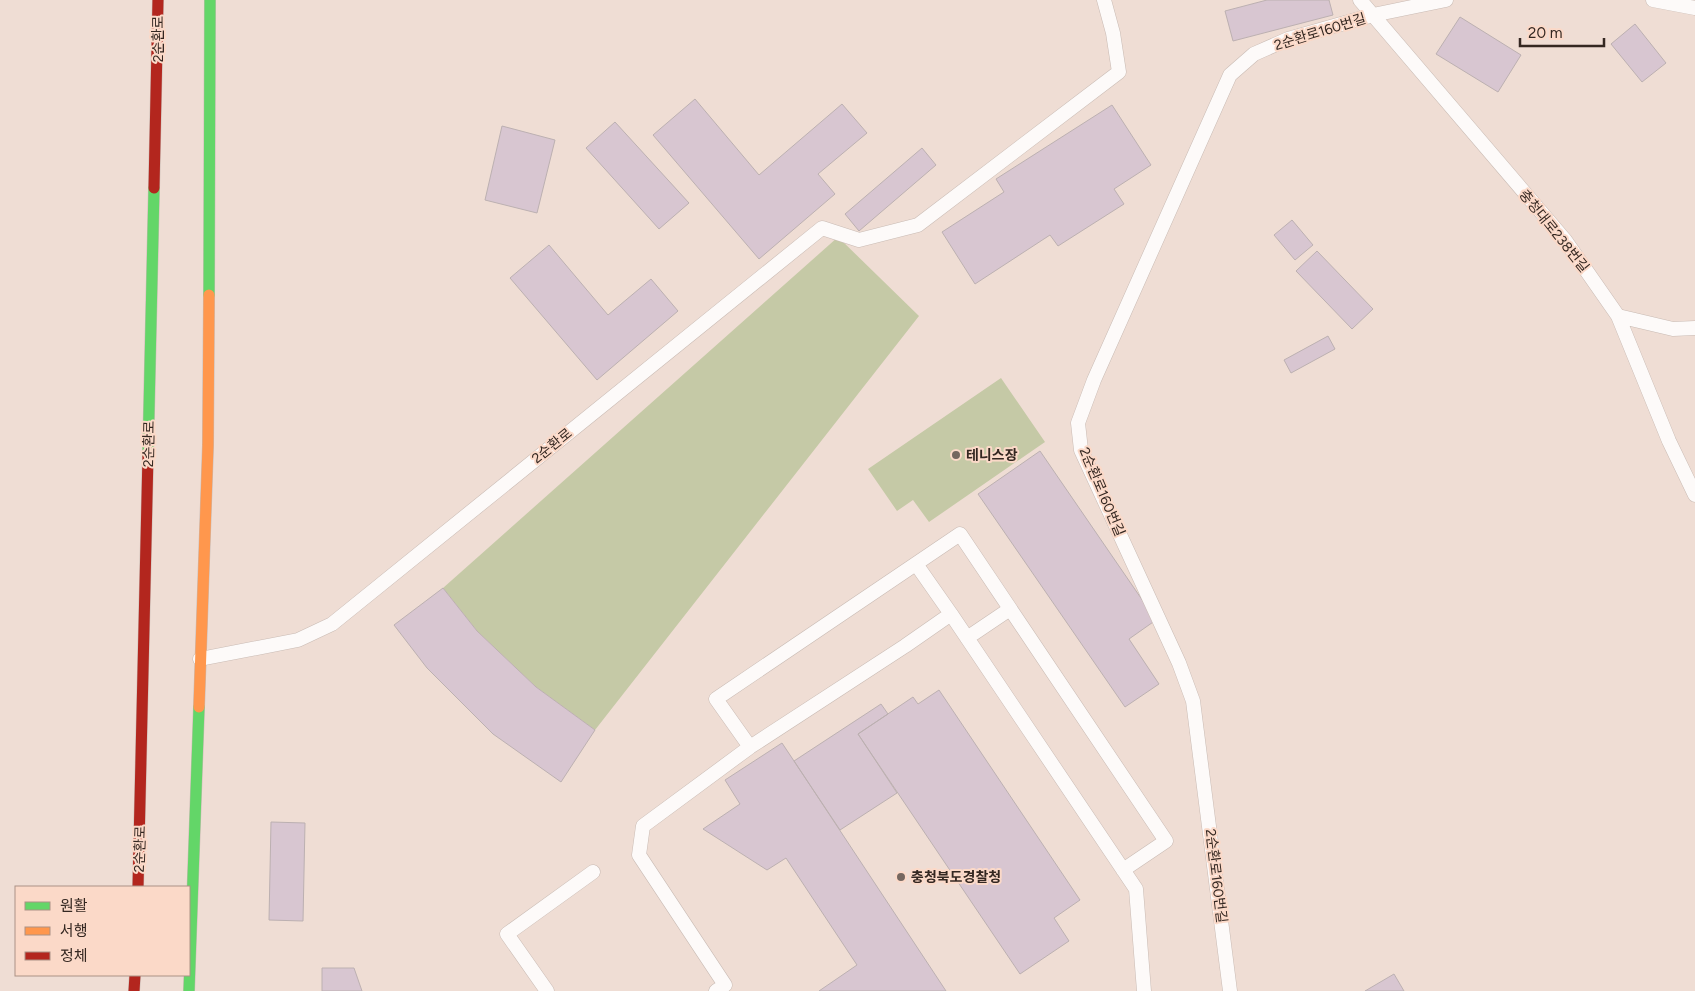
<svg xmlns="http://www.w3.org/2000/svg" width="1695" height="991" font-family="Figtree,'Noto Sans KR',sans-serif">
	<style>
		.green { fill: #c5c9a6 }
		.building { fill: #d8c6d1; stroke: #bcb0b1 }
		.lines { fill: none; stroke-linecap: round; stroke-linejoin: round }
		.lane-casing { stroke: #c9bbb4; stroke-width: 15 }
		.fast-casing { stroke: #c9bbb4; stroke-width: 12 }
		.slow-casing { stroke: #c9bbb4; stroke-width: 12 }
		.jam-casing { stroke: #c9bbb4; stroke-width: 12 }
		.lane { stroke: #fdfaf9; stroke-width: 14 }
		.fast { stroke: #63d668; stroke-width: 11 }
		.slow { stroke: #ff974d; stroke-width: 11 }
		.jam { stroke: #b3261e; stroke-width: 11 }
		.poi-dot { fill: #756760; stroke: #fbd9c8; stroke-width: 2 }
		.labels { text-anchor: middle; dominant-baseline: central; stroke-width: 4; stroke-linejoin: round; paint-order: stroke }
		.street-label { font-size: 14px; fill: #342721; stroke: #fbd9c8 }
		.poi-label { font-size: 14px; font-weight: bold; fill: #342721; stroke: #fbd9c8; text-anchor: start }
	</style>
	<rect width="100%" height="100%" fill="#efddd4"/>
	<path class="green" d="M 838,237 L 919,316 L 595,730 L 536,687 L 477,631 L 443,588 Z
		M 1001,378 L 1045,442 L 929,522 L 913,500 L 897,511 L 868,469 Z"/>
	<path class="building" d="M 1267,0 L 1329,0 L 1333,15 L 1233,41 L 1225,11 Z
		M 1460,17 L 1521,55 L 1498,92 L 1436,54 Z
		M 1635,24 L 1666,63 L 1642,82 L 1611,44 Z
		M 695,99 L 759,175 L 842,104 L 867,133 L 818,174 L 835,194 L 759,259 L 653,135 Z
		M 1112,105 L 1151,165 L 1114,189 L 1124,204 L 1058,246 L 1050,235 L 975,284 L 942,232 L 1004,192 L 996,179 Z
		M 615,122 L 689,203 L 659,229 L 586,148 Z
		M 502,126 L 555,140 L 537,213 L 485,200 Z
		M 922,148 L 936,165 L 859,231 L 845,214 Z
		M 1292,220 L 1313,245 L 1295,260 L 1274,235 Z
		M 549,245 L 608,315 L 651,279 L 678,311 L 597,380 L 510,278 Z
		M 1317,251 L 1373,309 L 1352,329 L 1296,271 Z
		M 1328,336 L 1335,349 L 1291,373 L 1284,360 Z
		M 1040,451 L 1156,620 L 1129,639 L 1159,684 L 1125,707 L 978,494 Z
		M 443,588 L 477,631 L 536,687 L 595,730 L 561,782 L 493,734 L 427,668 L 394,625 Z
		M 939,690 L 1080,900 L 1054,918 L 1069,941 L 1020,974 L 858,734 L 913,697 L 918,704 Z
		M 881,704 L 888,714 L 858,734 L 897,793 L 840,830 L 794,761 Z
		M 782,743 L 794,761 L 946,991 L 819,991 L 857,965 L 786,858 L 767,870 L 703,829 L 740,804 L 725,780 Z
		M 271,822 L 305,823 L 303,921 L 269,920 Z
		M 322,968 L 354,968 L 362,991 L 322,991 Z
		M 1394,974 L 1404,991 L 1365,991 Z"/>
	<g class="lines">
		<g class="lane-casing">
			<path id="lane" d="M 1360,0 L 1565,240 L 1618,316 L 1669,441 L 1695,495
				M 1653,0 L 1695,8
				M 1618,316 L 1673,329 L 1695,328
				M 916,564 L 951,614
				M 967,638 L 1010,609
				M 200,659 L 298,640 L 332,624 L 822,228 L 859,240 L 918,225 L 1119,72 L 1113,33 L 1104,0
				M 750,747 L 716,699 L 960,534 L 1166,841 L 1123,870
				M 547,991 L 507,934 L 593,872
				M 716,991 L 725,985 L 639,855 L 643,826 L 750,747 L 905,646 L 951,614 L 1136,889 L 1144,991
				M 1230,991 L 1193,701 L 1179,663 L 1081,450 L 1078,423 L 1094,380 L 1230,75 L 1254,54 L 1288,39 L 1373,15 L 1446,0"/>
		</g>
		<g class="fast-casing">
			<path id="fast" d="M 209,295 L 210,0
				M 148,455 L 154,188
				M 189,991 L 199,707"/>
		</g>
		<g class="slow-casing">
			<path id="slow" d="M 199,707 L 208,445 L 209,295"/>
		</g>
		<g class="jam-casing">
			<path id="jam" d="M 154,188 L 158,0
				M 138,887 L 148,455
				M 134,991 L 135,975"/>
		</g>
		<use href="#lane" class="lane"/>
		<use href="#fast" class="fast"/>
		<use href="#slow" class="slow"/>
		<use href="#jam" class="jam"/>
	</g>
	<g class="poi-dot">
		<circle cx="956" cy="455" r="5"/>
		<circle cx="901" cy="877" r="5"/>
	</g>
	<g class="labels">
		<g class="street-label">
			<text transform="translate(1320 32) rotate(-17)">2순환로160번길</text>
			<text transform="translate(158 39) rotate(-90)">2순환로</text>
			<text transform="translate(1554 231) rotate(51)">충청대로238번길</text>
			<text transform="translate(149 444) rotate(-89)">2순환로</text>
			<text transform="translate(552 446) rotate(-39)">2순환로</text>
			<text transform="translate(1102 492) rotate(67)">2순환로160번길</text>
			<text transform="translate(140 849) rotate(-88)">2순환로</text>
			<text transform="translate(1216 876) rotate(83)">2순환로160번길</text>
		</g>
		<g class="poi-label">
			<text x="966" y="455">테니스장</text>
			<text x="911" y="877">충청북도경찰청</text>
		</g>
	</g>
	<rect x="15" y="886" width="175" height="90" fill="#fbd9c8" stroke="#ab9285"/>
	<rect x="25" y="902" width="25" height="8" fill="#63d668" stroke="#ab9285"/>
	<text x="60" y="911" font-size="15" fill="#342721">원활</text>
	<rect x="25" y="927" width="25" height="8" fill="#ff974d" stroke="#ab9285"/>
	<text x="60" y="936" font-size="15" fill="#342721">서행</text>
	<rect x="25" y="952" width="25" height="8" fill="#b3261e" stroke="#ab9285"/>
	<text x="60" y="961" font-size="15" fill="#342721">정체</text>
	<path d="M1520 38v8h84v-8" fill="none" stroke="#342721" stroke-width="2.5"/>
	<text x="1528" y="38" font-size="15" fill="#342721" stroke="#fbd9c8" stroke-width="4" paint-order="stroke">20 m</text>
</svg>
